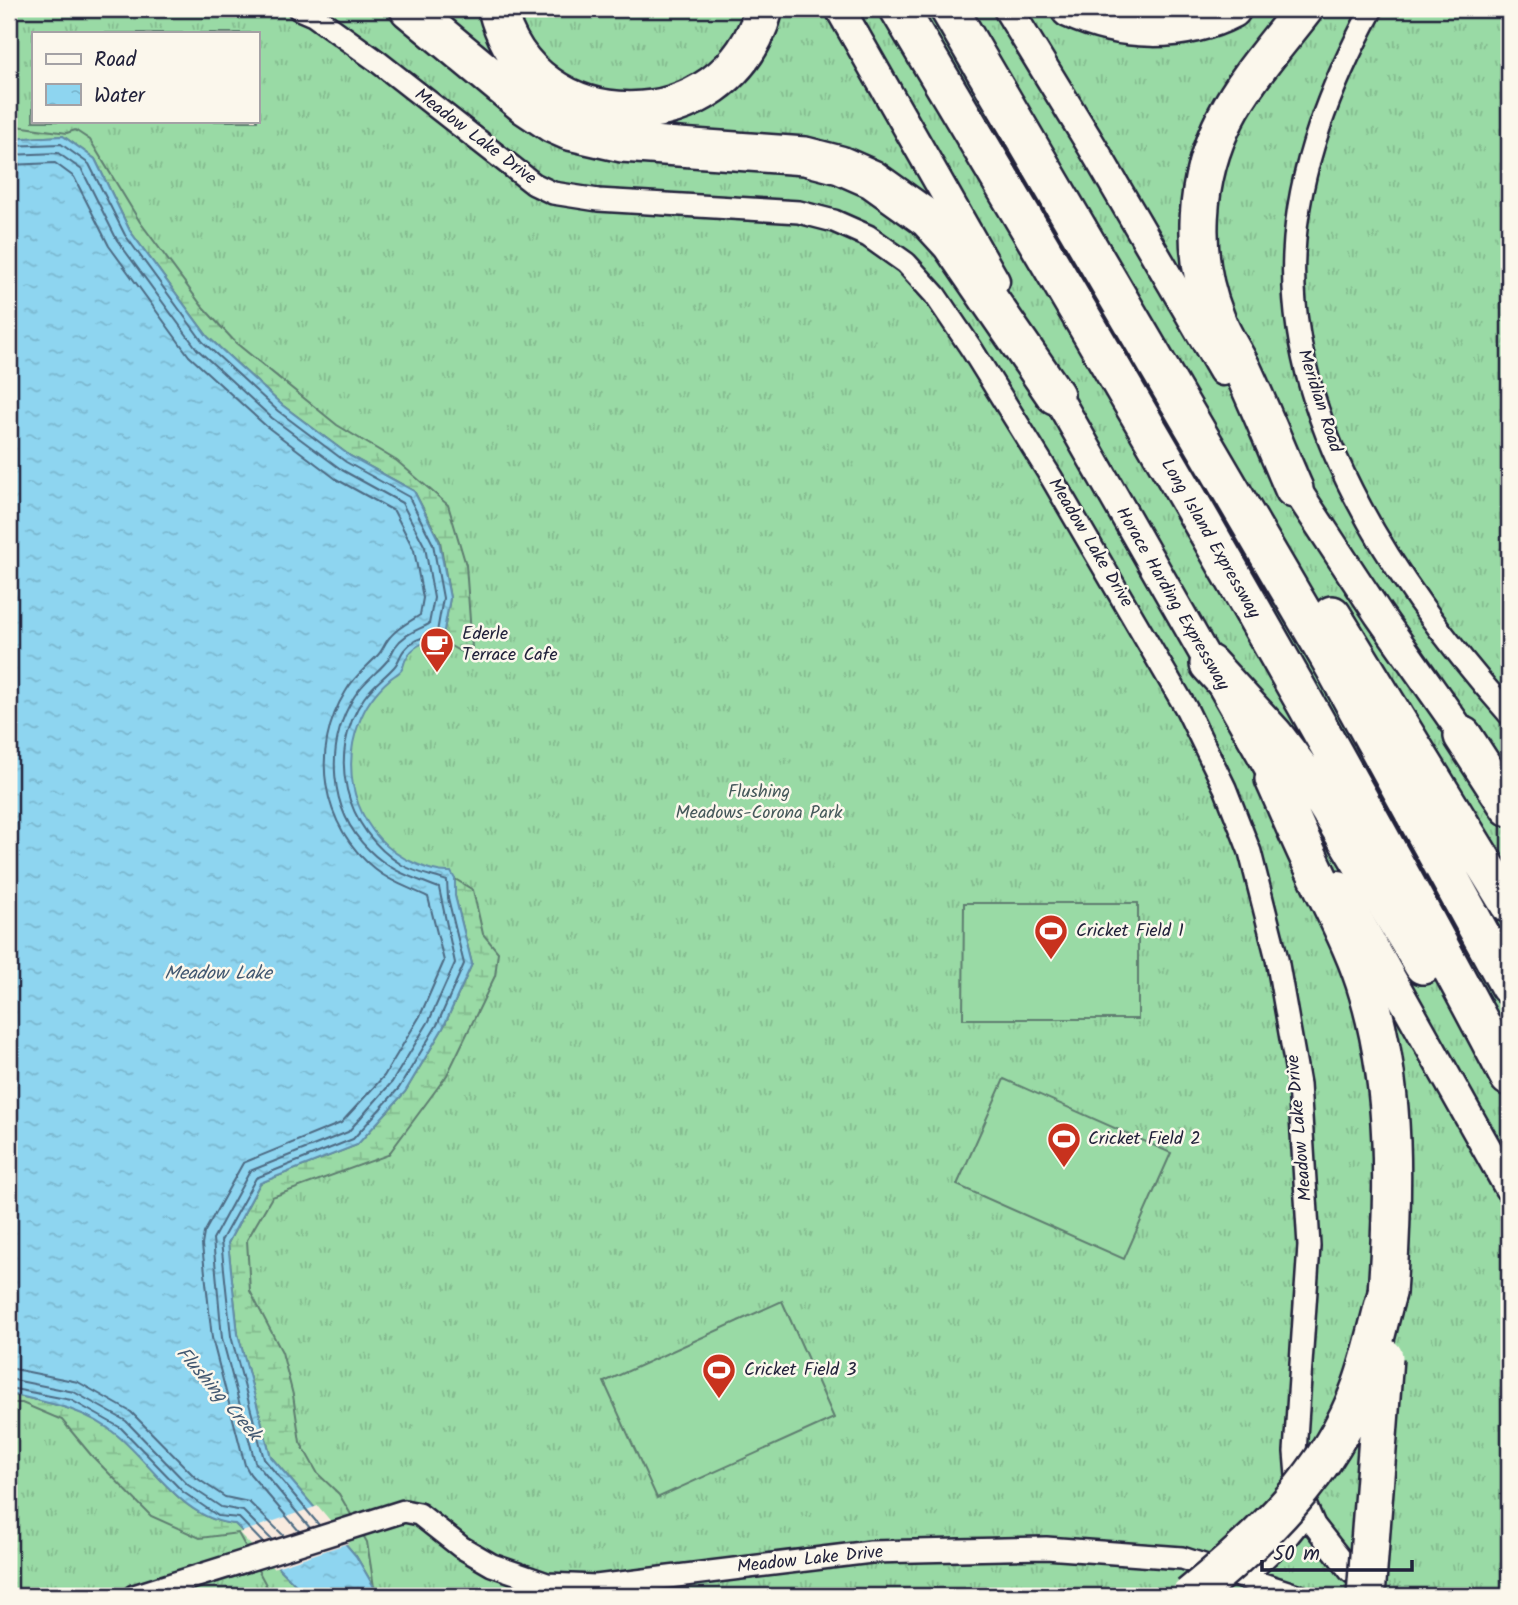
<svg xmlns="http://www.w3.org/2000/svg" width="1518" height="1605" font-family="Kalam,sans-serif">
	<style>
		.grass { fill: url(#grass-tufts); stroke: #5e7e70; stroke-width: 2; fill-rule: evenodd }
		.wetland { fill: url(#wetland-marsh); stroke: #5e7e70; stroke-width: 2 }
		.pitch { fill: #99daa5; stroke: #5e7e70; stroke-width: 2 }
		.water { fill: url(#water-ripples); stroke: #638da8; stroke-width: 2 }
		.pier { fill: #f9eadf }
		.lines { fill: none; stroke-linecap: round; stroke-linejoin: round }
		.shore { stroke: #4d6a83; stroke-width: 2 }
		.street-casing { stroke: #22223b; stroke-width: 26 }
		.secondary-casing { stroke: #22223b; stroke-width: 33 }
		.highway-casing { stroke: #22223b; stroke-width: 42 }
		.street { stroke: #fbf7ec; stroke-width: 21 }
		.secondary { stroke: #fbf7ec; stroke-width: 28 }
		.highway { stroke: #fbf7ec; stroke-width: 37 }
		.highway-bridge-casing { stroke: #22223b; stroke-width: 42; stroke-linecap: butt }
		.highway-bridge { stroke: #fbf7ec; stroke-width: 37 }
		.labels { text-anchor: middle; dominant-baseline: central; stroke-width: 5; stroke-linejoin: round; paint-order: stroke }
		.street-label { font-size: 18px; fill: #22223b; stroke: #fbf7ec }
		.poi-label { font-size: 18px; fill: #22223b; stroke: #fbf7ec; text-anchor: start }
		.park-label { font-size: 18px; fill: #46595b; stroke: #fbf7ec }
		.water-label { font-size: 19px; font-style: italic; fill: #425871; stroke: #fbf7ec }
	</style>
	<defs>
		<pattern id="grass-tufts" width="24" height="20" patternUnits="userSpaceOnUse" patternTransform="scale(1.75)"><rect width="24" height="20" fill="#99daa5"/><path d="M3 7l-1-3M5 7V3M7 7l1-3M15 17l-1-3M17 17v-4M19 17l1-3" fill="none" stroke="#84bb8f"/></pattern>
		<pattern id="wetland-marsh" width="20" height="14" patternUnits="userSpaceOnUse" patternTransform="scale(1.75)"><rect width="20" height="14" fill="#99daa5"/><path d="M1 5h8M5 5V1M11 12h8M15 12V8" fill="none" stroke="#84bb8f"/></pattern>
		<pattern id="water-ripples" width="26" height="14" patternUnits="userSpaceOnUse" patternTransform="scale(1.75)"><rect width="26" height="14" fill="#8ed5f0"/><path d="M2 4q2-2 4 0t4 0M15 11q2-2 4 0t4 0" fill="none" stroke="#7ab7cf"/></pattern>
	</defs>
	<rect width="100%" height="100%" fill="#f9eadf"/>
	<filter id="ink" filterUnits="userSpaceOnUse"><feTurbulence type="fractalNoise" baseFrequency=".0143" numOctaves="2"/><feDisplacementMap in="SourceGraphic" scale="14" xChannelSelector="R" yChannelSelector="G"/><feConvolveMatrix kernelMatrix="1 2 1 2 8 2 1 2 1" color-interpolation-filters="sRGB"/></filter>
	<g filter="url(#ink)">
		<path class="grass" d="M 9,9 L 1509,9 L 1509,1596 L 9,1596 ZM 33,33 L 257,33 L 257,121 L 33,121 Z"/>
		<path class="wetland" d="M 9,125 L 67,133 L 75,130 L 90,140 L 140,222 L 202,306 L 236,343 L 337,425 L 397,461 L 448,505 L 466,565 L 472,648 L 461,652 L 442,641 L 450,598 L 440,541 L 414,491 L 350,456 L 282,405 L 208,337 L 130,231 L 95,159 L 63,136 L 9,139 Z
			M 455,879 L 473,890 L 483,934 L 498,952 L 495,976 L 447,1075 L 388,1155 L 272,1197 L 247,1240 L 250,1291 L 282,1352 L 293,1395 L 300,1442 L 318,1474 L 339,1494 L 367,1542 L 374,1587 L 356,1556 L 271,1457 L 238,1334 L 228,1243 L 260,1183 L 357,1145 L 405,1092 L 443,1028 L 472,964 L 455,896 Z
			M 9,1394 C 47,1402 87,1409 118,1435 C 155,1467 183,1520 235,1524 L 307,1596 L 272,1596 L 238,1533 L 200,1538 L 151,1516 L 91,1455 L 62,1420 L 22,1403 L 9,1403 Z"/>
		<path class="pitch" d="M 964,903 L 1138,903 L 1138,1019 L 963,1019 Z
			M 1004,1079 L 1171,1153 L 1124,1259 L 957,1185 Z
			M 782,1301 L 834,1418 L 657,1498 L 604,1382 Z"/>
		<path class="water" d="M 63,136 L 95,159 L 130,231 L 208,337 L 282,405 L 350,456 L 414,491 L 439,541 L 450,598 L 442,641 C 427,640 413,645 406,659 C 404,662 404,666 402,669 C 400,673 393,676 390,679 C 376,691 365,706 359,723 C 338,776 360,840 414,863 C 426,868 438,873 451,872 L 455,879 L 455,896 L 472,964 L 443,1028 L 405,1092 L 357,1145 L 260,1183 L 228,1243 L 238,1334 L 271,1457 L 356,1556 L 374,1587 L 389,1596 L 307,1596 L 235,1524 C 183,1520 155,1467 118,1436 C 87,1409 47,1402 9,1394 L 9,139 Z"/>
		<path class="pier" d="M 318,1506 L 349,1543 L 273,1568 L 239,1533 Z"/>
		<g class="lines">
			<path class="shore" d="M 9,146 L 61,144 L 89,164 L 125,235 L 203,342 L 278,411 L 346,462 L 409,497 L 433,544 L 443,598 L 437,632 C 425,638 414,638 405,649 C 400,654 399,662 394,667 C 384,678 373,685 364,698 C 325,755 345,830 402,865 C 416,873 433,876 447,881 L 448,898 L 464,964 L 437,1025 L 399,1088 L 353,1139 L 256,1178 L 221,1241 L 231,1336 L 264,1459 L 319,1525
				M 9,155 L 58,153 L 82,170 L 117,240 L 197,349 L 272,418 L 342,470 L 402,503 L 425,547 L 434,598 L 429,624 C 416,631 404,634 395,647 C 392,652 390,658 387,661 C 376,674 363,682 354,697 C 325,744 328,810 369,850 C 391,872 412,877 439,888 L 455,963 L 429,1021 L 392,1082 L 348,1132 L 250,1171 L 213,1239 L 222,1338 L 255,1462 L 310,1528
				M 9,165 L 55,163 L 74,177 L 109,246 L 189,356 L 266,426 L 336,479 L 394,511 L 414,550 L 423,598 L 420,615 C 409,622 398,627 390,637 C 385,642 383,650 378,655 C 367,667 354,676 346,691 C 309,750 321,826 376,870 C 392,883 410,888 428,897 L 444,961 L 420,1016 L 384,1076 L 341,1123 L 243,1163 L 204,1233 L 202,1245 L 212,1338 L 245,1465 L 250,1474 L 299,1531
				M 9,1368 L 78,1382 L 131,1412 L 195,1477 L 225,1497 L 249,1502 L 284,1536
				M 9,1379 L 74,1392 L 126,1421 L 188,1485 L 221,1507 L 243,1511 L 272,1540
				M 9,1388 L 71,1400 L 121,1428 L 183,1492 L 218,1516 L 239,1518 L 263,1543"/>
			<g class="street-casing">
				<path id="street" d="M 299,9 L 313,15 L 377,61 L 534,184 L 553,193 L 598,200 L 799,212 L 834,221 L 868,236 L 906,263 L 935,295 L 971,348 L 1051,477 L 1187,710 L 1225,788 L 1250,852 L 1277,959 L 1299,1084 L 1309,1246 L 1295,1452 L 1298,1488 L 1314,1525 L 1350,1571 L 1372,1587
					M 1372,9 C 1331,85 1298,167 1294,254 C 1286,425 1400,591 1509,714
					M 1243,1578 L 1287,1537 L 1308,1511
					M 134,1596 L 404,1511 L 419,1514 L 461,1547 L 492,1565 L 547,1584 L 596,1586 L 871,1552 L 1046,1548 L 1182,1558 L 1300,1596"/>
			</g>
			<g class="secondary-casing">
				<path id="secondary" d="M 840,9 L 995,281
					M 1008,9 L 1093,148 L 1223,371
					M 1047,379 L 1285,796
					M 1284,471 L 1379,615 L 1474,750
					M 1339,885 L 1509,1188"/>
			</g>
			<g class="highway-casing">
				<path id="highway" d="M 409,9 L 526,106 L 553,124 L 569,131 L 622,143 L 805,156 L 840,165 L 872,179 L 928,219 L 951,244 L 1055,395
					M 497,9 C 531,145 729,144 764,9
					M 899,9 C 1109,361 1319,714 1509,1077
					M 949,9 L 1331,661 L 1509,986
					M 1070,9 C 1120,32 1182,35 1232,9
					M 1294,489 C 1277,450 1261,410 1243,371 C 1234,353 1223,338 1216,319 C 1190,255 1194,178 1226,117 C 1246,78 1277,44 1304,9
					M 1332,615 L 1509,904
					M 1209,664 L 1274,735 L 1322,798 L 1423,965
					M 1463,736 L 1509,807
					M 1274,779 C 1287,808 1299,837 1313,866 C 1332,908 1355,948 1368,993 C 1397,1091 1394,1192 1387,1293"/>
			</g>
			<use href="#street" class="street"/>
			<use href="#secondary" class="secondary"/>
			<use href="#highway" class="highway"/>
			<g class="highway-bridge-casing">
				<path id="highway-bridge" d="M 1190,1596 C 1259,1540 1330,1473 1361,1386 C 1372,1356 1378,1324 1387,1293
					M 1366,1596 L 1384,1357"/>
			</g>
			<use href="#highway-bridge" class="highway-bridge"/>
		</g>
	</g>
	<defs>
		<g id="cafe-pin" transform="scale(1.75)"><path d="M0 17L-7.5 6A9.5 9.5 0 1 1 7.5 6Z" fill="#c8321e" stroke="#fbf7ec"/><path d="M-5.5-4.5H6V0H3Q3 3.5 0 3.5H-2.5Q-5.5 3.5-5.5 0ZM3-3.2v2h1.7v-2ZM-6 4.5H4V6H-6Z" fill="#fff"/></g>
		<g id="stadium-pin" transform="scale(1.75)"><path d="M0 17L-7.5 6A9.5 9.5 0 1 1 7.5 6Z" fill="#c8321e" stroke="#fbf7ec"/><path d="M0-5a6.5 5 0 1 0 0 10a6.5 5 0 1 0 0-10ZM-3.5-1.8h7v3.6h-7Z" fill="#fff"/></g>
	</defs>
	<g fill-rule="evenodd">
		<use href="#cafe-pin" x="437" y="644"/>
		<use href="#stadium-pin" x="1051" y="931"/>
		<use href="#stadium-pin" x="1064" y="1139"/>
		<use href="#stadium-pin" x="719" y="1370"/>
	</g>
	<g class="labels">
		<g class="street-label">
			<text transform="translate(475 137) rotate(37)">Meadow Lake Drive</text>
			<text transform="translate(1319 401) rotate(72)">Meridian Road</text>
			<text transform="translate(1210 539) rotate(60)">Long Island Expressway</text>
			<text transform="translate(1090 543) rotate(59)">Meadow Lake Drive</text>
			<text transform="translate(1172 599) rotate(60)">Horace Harding Expressway</text>
			<text transform="translate(1300 1128) rotate(-95)">Meadow Lake Drive</text>
			<text transform="translate(810 1560) rotate(-6)">Meadow Lake Drive</text>
		</g>
		<g class="poi-label">
			<text x="462" y="634">Ederle<tspan x="462" dy="21">Terrace Cafe</tspan></text>
			<text x="1076" y="931">Cricket Field 1</text>
			<text x="1088" y="1139">Cricket Field 2</text>
			<text x="744" y="1370">Cricket Field 3</text>
		</g>
		<g class="park-label">
			<text x="759" y="792">Flushing<tspan x="759" dy="21">Meadows-Corona Park</tspan></text>
		</g>
		<g class="water-label">
			<text x="218" y="974">Meadow Lake</text>
			<text transform="translate(218 1394) rotate(49)">Flushing Creek</text>
		</g>
	</g>
	<rect width="1518" height="1605" fill="none" stroke="#fbf7ec" stroke-width="35"/>
	<rect x="18" y="18" width="1483" height="1570" fill="none" stroke="#22223b" stroke-width="2.5" filter="url(#ink)"/>
	<rect x="32" y="32" width="228" height="91" fill="#fbf7ec" stroke="#a4a2a5" stroke-width="2"/>
	<rect x="46" y="54" width="35" height="10" fill="#fbf7ec" stroke="#a4a2a5" stroke-width="2"/>
	<text x="94" y="66" font-size="21" fill="#22223b">Road</text>
	<rect x="46" y="84" width="35" height="21" fill="url(#water-ripples)" stroke="#a4a2a5" stroke-width="2"/>
	<text x="94" y="102" font-size="21" fill="#22223b">Water</text>
	<path d="M1262 1560v10h150v-10" fill="none" stroke="#22223b" stroke-width="3.5"/>
	<text x="1273" y="1560" font-size="21" fill="#22223b" stroke="#fbf7ec" stroke-width="5" paint-order="stroke">50 m</text>
</svg>
